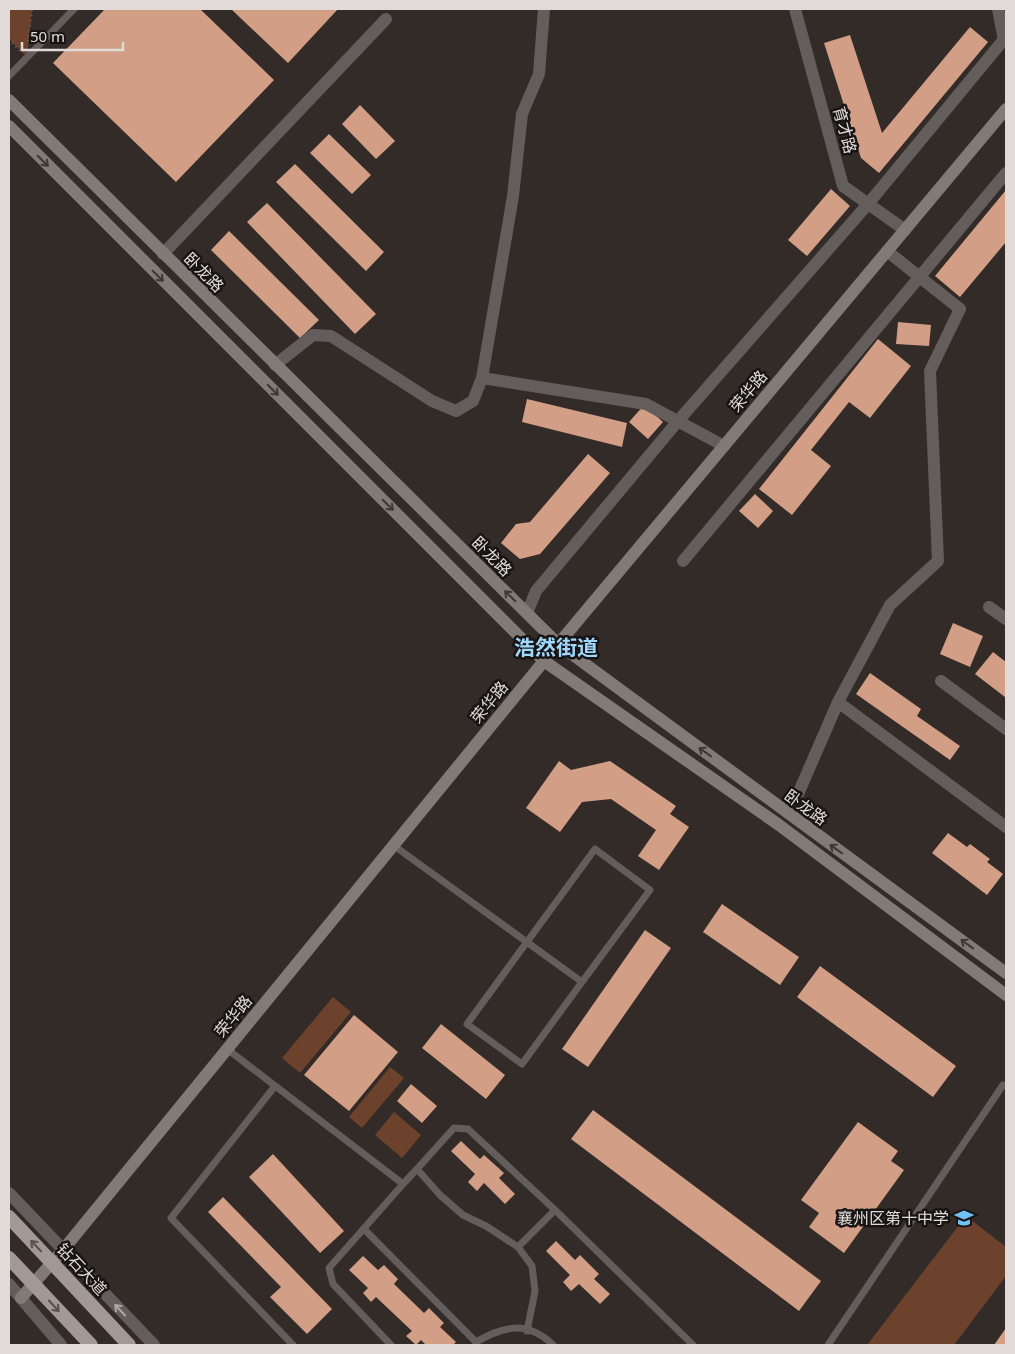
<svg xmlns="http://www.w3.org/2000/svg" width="1015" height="1354" font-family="'Noto Sans','Noto Sans SC',sans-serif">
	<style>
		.green { fill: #6c422d }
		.building { fill: #d29f86 }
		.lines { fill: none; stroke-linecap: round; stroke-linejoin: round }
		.path { stroke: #6a635f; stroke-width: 2.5; stroke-dasharray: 1 4; stroke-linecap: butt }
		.service { stroke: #635e5c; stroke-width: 7 }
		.minor { stroke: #635e5c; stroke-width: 12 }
		.tertiary { stroke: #635e5c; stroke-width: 12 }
		.secondary { stroke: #817a77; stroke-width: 12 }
		.trunk { stroke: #a29894; stroke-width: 14 }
		.oneway { stroke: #3d3836 }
		.oneway2 { stroke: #564f4d }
		.oneway3 { stroke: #aea9a6 }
		.labels { text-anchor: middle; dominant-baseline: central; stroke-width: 5; stroke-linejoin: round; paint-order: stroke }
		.street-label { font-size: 16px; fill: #e0dbd8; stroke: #181413 }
		.poi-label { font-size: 16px; fill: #e0dbd8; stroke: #181413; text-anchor: end }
		.district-label { font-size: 21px; font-weight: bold; fill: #9fd7fe; stroke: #181413 }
	</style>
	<rect width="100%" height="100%" fill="#332b27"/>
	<path class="green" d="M 9,9 L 32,9 L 27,57 L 9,39 Z
		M 333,997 L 351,1012 L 300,1073 L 282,1058 Z
		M 390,1067 L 404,1078 L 362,1128 L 349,1117 Z
		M 394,1112 L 421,1135 L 402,1158 L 375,1135 Z
		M 966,1216 L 1006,1247 L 1006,1276 L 954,1345 L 867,1345 Z"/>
	<path class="building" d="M 105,9 L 200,9 L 274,80 L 176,182 L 53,63 Z
		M 231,9 L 338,9 L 288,63 Z
		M 970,27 L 988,42 L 879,173 L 861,158 L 824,43 L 850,35 L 882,133 Z
		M 360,105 L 395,141 L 376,159 L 342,124 Z
		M 329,134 L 371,175 L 352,194 L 310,153 Z
		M 295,164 L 384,252 L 366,271 L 276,182 Z
		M 831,189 L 850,206 L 807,256 L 788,240 Z
		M 1006,190 L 1006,242 L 960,297 L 935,276 Z
		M 267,203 L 376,314 L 355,334 L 247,222 Z
		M 229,231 L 319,320 L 300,338 L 211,250 Z
		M 898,322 L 931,325 L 929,346 L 896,344 Z
		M 878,339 L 911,366 L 870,418 L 849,402 L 811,450 L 831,466 L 792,515 L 759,489 Z
		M 527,399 L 627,423 L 622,447 L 522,422 Z
		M 644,405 L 663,422 L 648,439 L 629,422 Z
		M 588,454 L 610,473 L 540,554 L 520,559 L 501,543 L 516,524 L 530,522 Z
		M 755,494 L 773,511 L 758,528 L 739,511 Z
		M 953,623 L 983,636 L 970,667 L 940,654 Z
		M 993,652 L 1006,662 L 1005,697 L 975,674 Z
		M 870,673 L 921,709 L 917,716 L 960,746 L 950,760 L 856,694 Z
		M 559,761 L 571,770 L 610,761 L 676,806 L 670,814 L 689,827 L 659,870 L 638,856 L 656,830 L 611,799 L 582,802 L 560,832 L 526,808 Z
		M 948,833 L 967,847 L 970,844 L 990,859 L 987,862 L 1003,874 L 987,895 L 932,853 Z
		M 722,904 L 799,957 L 780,985 L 703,932 Z
		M 645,930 L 671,948 L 588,1067 L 562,1049 Z
		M 820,966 L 956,1066 L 933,1097 L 797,997 Z
		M 354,1015 L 398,1052 L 349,1111 L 304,1075 Z
		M 441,1024 L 505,1075 L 486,1099 L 422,1048 Z
		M 411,1084 L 437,1106 L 422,1123 L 397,1101 Z
		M 593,1110 L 821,1281 L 799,1311 L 571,1139 Z
		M 858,1122 L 898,1151 L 891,1161 L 904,1170 L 844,1253 L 809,1227 L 819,1213 L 801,1200 Z
		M 461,1141 L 480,1159 L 484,1155 L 504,1173 L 499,1178 L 515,1194 L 505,1204 L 484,1183 L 477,1191 L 468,1182 L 475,1174 L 451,1151 Z
		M 273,1154 L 344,1231 L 320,1253 L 249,1177 Z
		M 223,1197 L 332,1309 L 307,1334 L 270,1297 L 281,1287 L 208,1212 Z
		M 556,1241 L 575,1260 L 580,1255 L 599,1274 L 594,1279 L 610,1294 L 600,1304 L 579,1284 L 571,1291 L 563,1282 L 570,1275 L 546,1251 Z
		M 363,1256 L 378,1270 L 384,1265 L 398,1279 L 394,1284 L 424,1313 L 429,1308 L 444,1323 L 440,1327 L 456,1342 L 453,1345 L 426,1345 L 421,1340 L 416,1345 L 406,1336 L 412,1331 L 376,1297 L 371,1302 L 363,1293 L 368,1288 L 349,1270 Z
		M 1006,1328 L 1006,1345 L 994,1345 Z"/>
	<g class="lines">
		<path class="path" d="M 9,39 L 20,51
			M 28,41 L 32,9"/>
		<path class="service" d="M 9,76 L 74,9
			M 393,845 L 582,982 L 650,890 L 595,849 L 467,1024 L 522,1064 L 582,982
			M 227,1049 L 403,1184 L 329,1268 L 333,1284 L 391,1345
			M 275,1086 L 171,1218 L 293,1345
			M 417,1169 L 454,1128 L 468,1129 L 555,1210
			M 403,1184 L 417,1169 L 440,1195 L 463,1215 L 486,1226 L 518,1247 L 555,1210 L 693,1345
			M 364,1229 L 476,1342
			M 518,1247 L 532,1266 L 535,1291 L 527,1331
			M 475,1345 L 476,1342 C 504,1326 527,1320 553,1345
			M 828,1345 L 1003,1085"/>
		<path class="minor" d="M 544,9 L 539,74 L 522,114 L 513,196 L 482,378 L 646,404 L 724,446
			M 795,9 L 843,186 L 905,230
			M 998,9 L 1004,40 L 1006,42
			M 163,254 L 386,19
			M 275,365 L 313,335 L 331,336 L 432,401 L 456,411 L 473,401 L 482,378
			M 683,561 L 1006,173
			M 989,607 L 1006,619
			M 527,613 L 536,591 L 678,421 L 868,204 L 1006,37
			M 941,681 L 1006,729
			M 838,702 L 1006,827
			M 795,801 L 838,702 L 890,605 L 938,561 L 930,371 L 960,309 L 887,251"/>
		<path class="tertiary" d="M 9,1193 L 154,1345
			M 9,1284 L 61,1345"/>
		<path class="secondary" d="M 9,100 L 558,644 L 1006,973
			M 9,126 L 544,661 L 779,825 L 1006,995
			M 21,1298 L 63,1250 L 544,661 L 1006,109"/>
		<path class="trunk" d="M 9,1217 L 129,1345
			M 9,1258 L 91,1345"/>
	</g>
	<defs><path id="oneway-shaft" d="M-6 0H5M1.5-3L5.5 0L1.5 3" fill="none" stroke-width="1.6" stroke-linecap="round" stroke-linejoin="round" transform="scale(1.25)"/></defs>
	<g class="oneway">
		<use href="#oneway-shaft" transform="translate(43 161) rotate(45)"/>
		<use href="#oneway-shaft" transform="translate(158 276) rotate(45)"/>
		<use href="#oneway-shaft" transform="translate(273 390) rotate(45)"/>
		<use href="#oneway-shaft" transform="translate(388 505) rotate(45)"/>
		<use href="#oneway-shaft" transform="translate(510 596) rotate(-135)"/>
		<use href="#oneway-shaft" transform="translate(705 752) rotate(-144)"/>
		<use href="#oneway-shaft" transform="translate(836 849) rotate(-144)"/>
		<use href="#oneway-shaft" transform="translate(967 944) rotate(-144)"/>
	</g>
	<g class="oneway2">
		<use href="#oneway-shaft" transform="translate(36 1246) rotate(-134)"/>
		<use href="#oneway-shaft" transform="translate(54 1306) rotate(47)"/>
	</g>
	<use class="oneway3" href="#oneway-shaft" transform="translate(120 1310) rotate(-133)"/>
	<defs>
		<g id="school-bare" transform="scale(1.5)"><path d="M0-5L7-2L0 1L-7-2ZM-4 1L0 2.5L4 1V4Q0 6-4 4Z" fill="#72c1f5" stroke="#181413" stroke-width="2.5" paint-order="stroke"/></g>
	</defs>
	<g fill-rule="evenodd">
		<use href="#school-bare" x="964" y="1218"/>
	</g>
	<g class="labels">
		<g class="street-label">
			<text transform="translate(845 130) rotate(75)">育才路</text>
			<text transform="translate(204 272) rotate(45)">卧龙路</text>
			<text transform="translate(748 391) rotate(-50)">荣华路</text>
			<text transform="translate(492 556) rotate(45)">卧龙路</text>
			<text transform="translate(489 702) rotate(-51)">荣华路</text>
			<text transform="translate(806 807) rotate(36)">卧龙路</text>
			<text transform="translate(233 1016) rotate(-51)">荣华路</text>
			<text transform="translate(82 1269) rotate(47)">钻石大道</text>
		</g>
		<g class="poi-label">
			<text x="949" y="1218">襄州区第十中学</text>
		</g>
		<g class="district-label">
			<text x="556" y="647">浩然街道</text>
		</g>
	</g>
	<rect width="1015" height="1354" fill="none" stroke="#e0dbd8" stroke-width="20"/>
	<path d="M22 42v8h101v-8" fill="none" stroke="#e0dbd8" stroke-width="2.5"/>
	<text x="30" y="42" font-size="15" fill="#e0dbd8" stroke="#181413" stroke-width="4" paint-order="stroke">50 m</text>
</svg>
